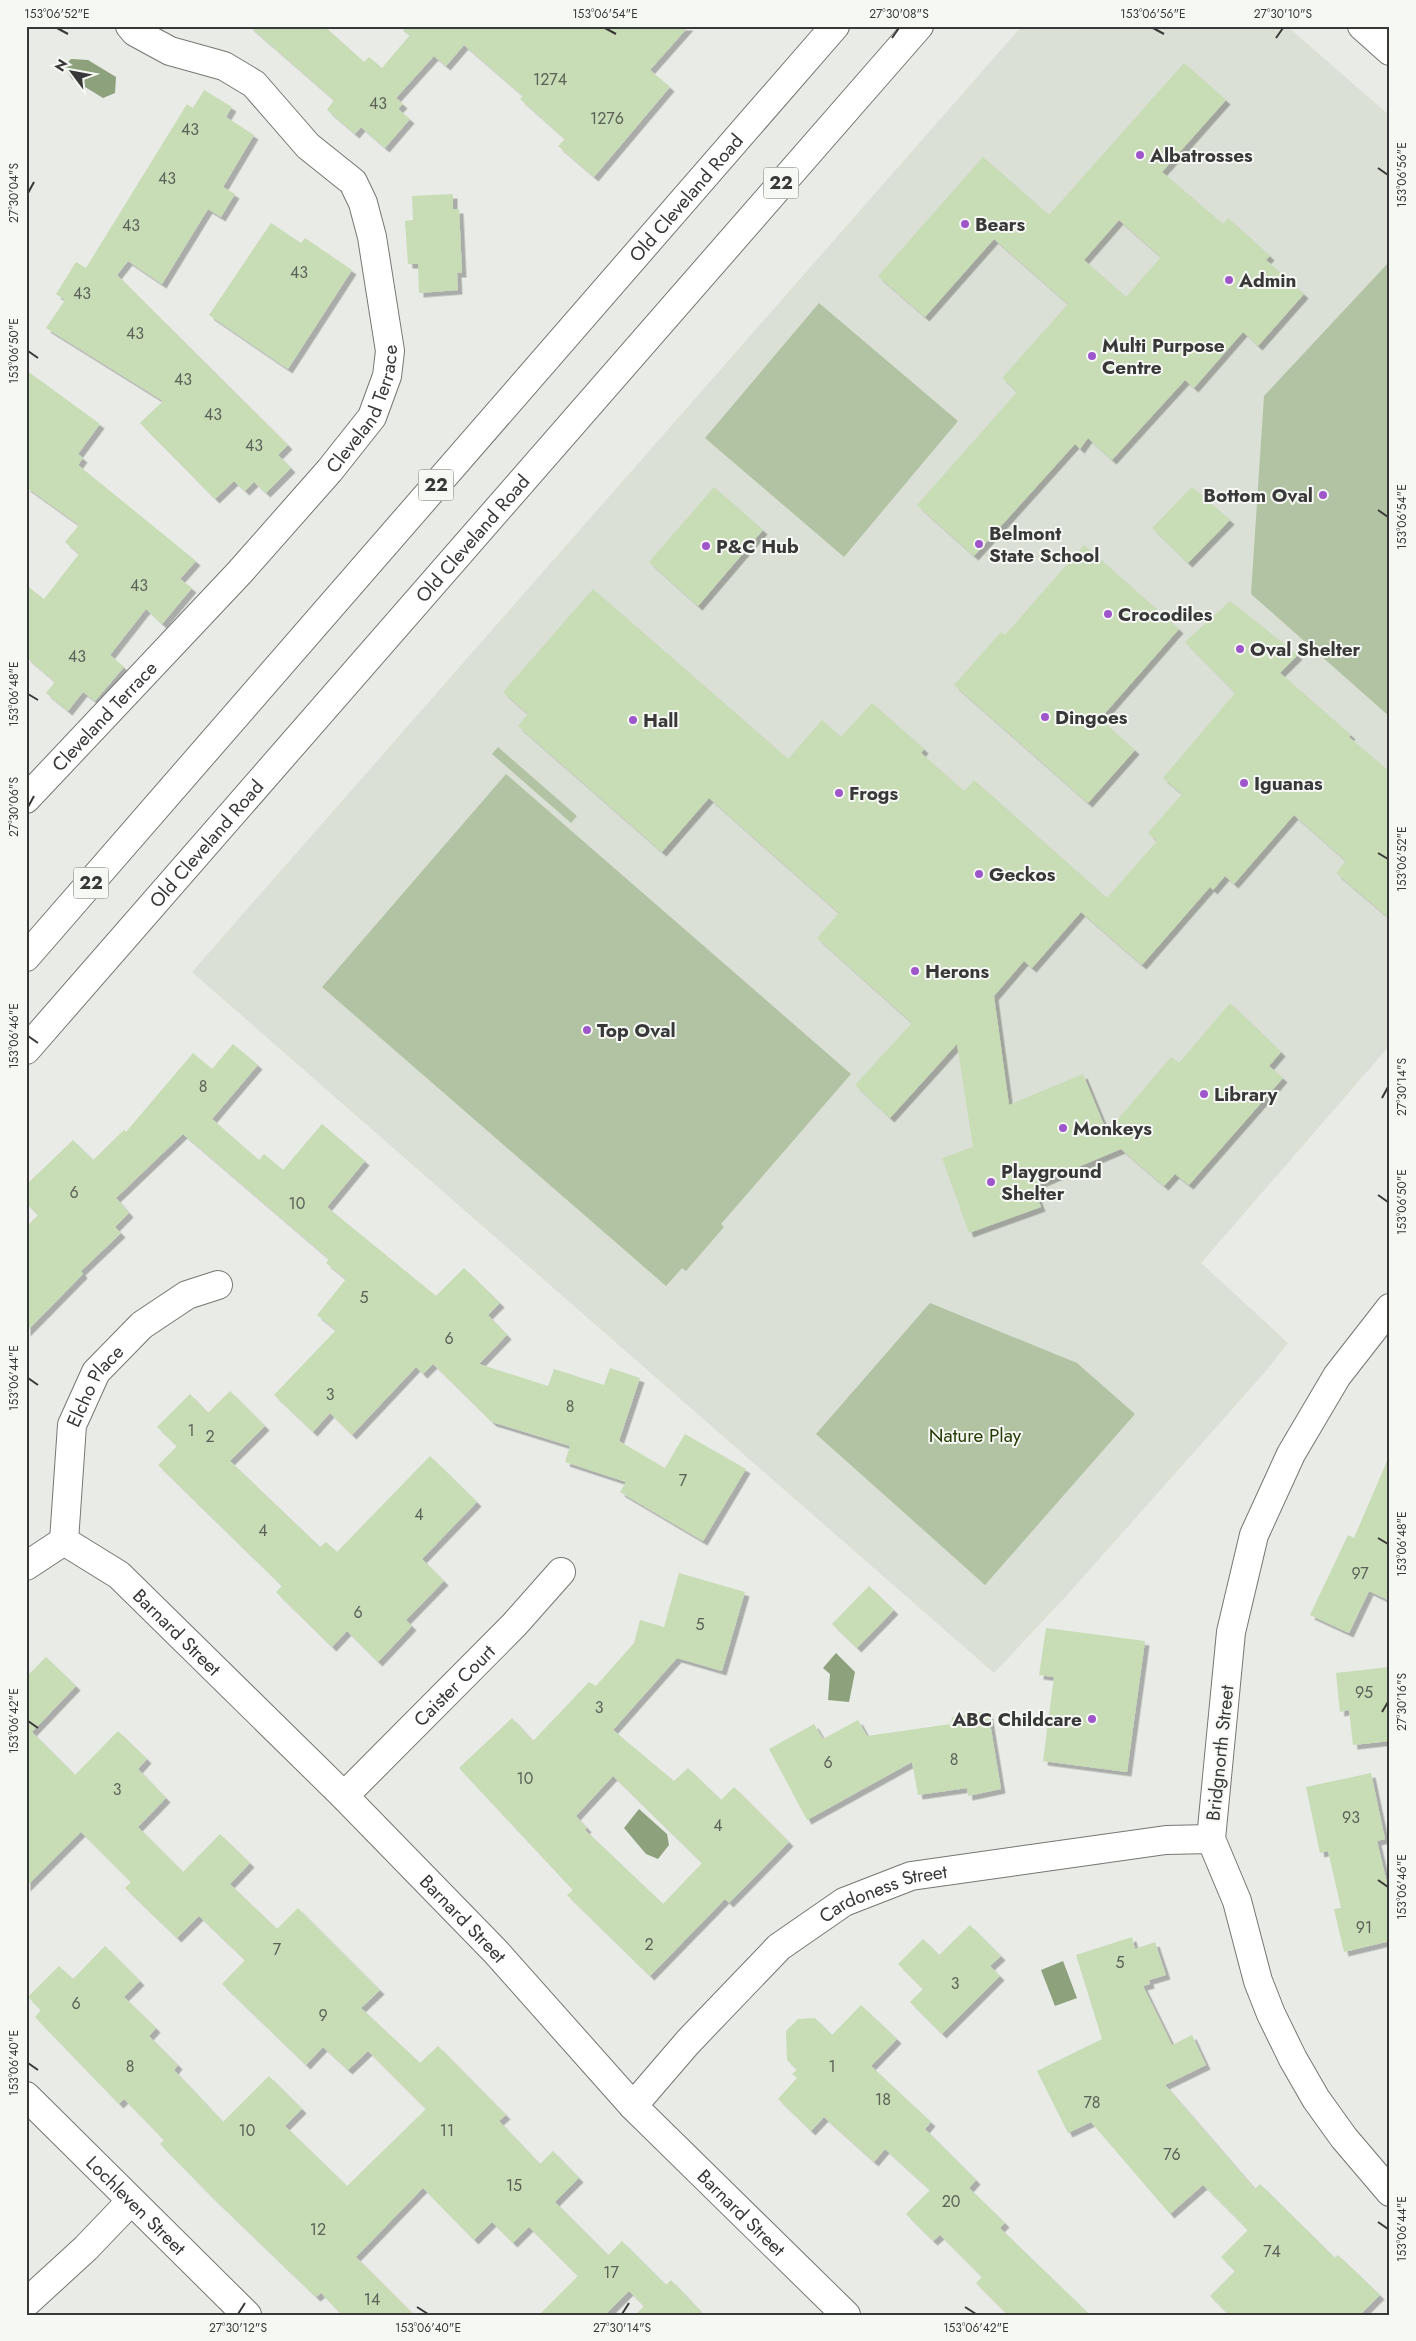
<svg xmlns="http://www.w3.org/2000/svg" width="1416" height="2341" font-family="Jost,sans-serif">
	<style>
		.built { fill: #dae0d5 }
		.green { fill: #b2c3a3 }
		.water { fill: #8ea17d }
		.building { fill: #c8dcb6; fill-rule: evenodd; filter: url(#shadow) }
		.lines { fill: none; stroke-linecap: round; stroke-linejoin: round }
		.minor-casing { stroke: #757773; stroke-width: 30 }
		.tertiary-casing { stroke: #757773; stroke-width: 30 }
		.secondary-casing { stroke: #757773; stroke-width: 30 }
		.trunk-casing { stroke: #757773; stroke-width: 30 }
		.minor { stroke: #fff; stroke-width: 28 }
		.tertiary { stroke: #fff; stroke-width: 28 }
		.secondary { stroke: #fff; stroke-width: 28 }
		.trunk { stroke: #fff; stroke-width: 28 }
		.ticks { fill: none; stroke: #373837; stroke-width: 2 }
		.poi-dot { fill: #9e56ca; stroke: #f6f8f4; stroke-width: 2 }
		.labels { text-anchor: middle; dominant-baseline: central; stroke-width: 4; stroke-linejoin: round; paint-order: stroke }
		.number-label { font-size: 16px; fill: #5b6157 }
		.shield { fill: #f6f8f4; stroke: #707270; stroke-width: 1 }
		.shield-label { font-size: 18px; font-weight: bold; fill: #373837 }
		.poi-label { font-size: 19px; font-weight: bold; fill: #373837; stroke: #f6f8f4; text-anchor: start }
		.street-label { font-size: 19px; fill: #373837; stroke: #f6f8f4 }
		.park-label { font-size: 19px; fill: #253d03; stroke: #f6f8f4 }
		.neatline { fill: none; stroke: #373837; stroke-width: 2 }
		.ticks-label { font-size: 12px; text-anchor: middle; fill: #373837 }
	</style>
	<defs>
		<filter id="shadow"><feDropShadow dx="4.5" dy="4.5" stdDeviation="0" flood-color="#0004"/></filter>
	</defs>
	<rect width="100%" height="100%" fill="#e8ebe6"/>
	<path class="built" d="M 1022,26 L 1287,26 L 1390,116 L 1390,1045 L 1201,1263 L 1288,1343 L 1265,1372 L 1069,1593 L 994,1673 L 192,972 Z"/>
	<path class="green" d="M 1390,261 L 1390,717 L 1251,594 L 1264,396 Z
		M 819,303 L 958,421 L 844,557 L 705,438 Z
		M 498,747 L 577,816 L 571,823 L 492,754 Z
		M 506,774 L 851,1074 L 721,1224 L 724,1227 L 686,1271 L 682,1268 L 666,1286 L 322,987 Z
		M 930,1303 L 1077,1363 L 1135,1414 L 985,1585 L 816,1434 Z"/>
	<path class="water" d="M 71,59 L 88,60 L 116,77 L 115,93 L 103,98 L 72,79 L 64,66 Z
		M 836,1653 L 855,1672 L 849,1702 L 828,1700 L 830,1674 L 823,1668 Z
		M 639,1809 L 667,1834 L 669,1845 L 658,1859 L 646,1854 L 624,1828 Z
		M 1063,1961 L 1077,1998 L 1055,2006 L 1041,1970 Z"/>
	<path class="building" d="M 249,26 L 324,26 L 364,62 L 369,57 L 382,68 L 410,35 L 399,26 L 689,26 L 650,70 L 670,87 L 594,177 L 558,146 L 565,139 L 520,99 L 523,96 L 464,45 L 446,66 L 434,56 L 396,98 L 403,104 L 398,109 L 410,119 L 385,148 L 361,127 L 355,134 L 327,110 L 334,100 Z
		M 1184,63 L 1226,100 L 1162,172 L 1223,224 L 1228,218 L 1270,256 L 1266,260 L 1304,294 L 1258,346 L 1243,332 L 1194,388 L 1185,380 L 1112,460 L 1088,438 L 1080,449 L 1075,444 L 974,556 L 917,505 L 1017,392 L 1002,378 L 1068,304 L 994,239 L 925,317 L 878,276 L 983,157 L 1049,215 ZM 1119,220 L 1161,257 L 1126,297 L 1084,260 Z
		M 204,90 L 232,107 L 226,117 L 254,135 L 223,187 L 235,194 L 221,217 L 208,209 L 162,284 L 128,261 L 117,275 L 288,445 L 278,455 L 291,468 L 266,493 L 254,482 L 245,491 L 234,481 L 215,499 L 140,423 L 163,401 L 46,328 L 65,300 L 56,294 L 76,262 L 86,268 L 187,104 L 193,108 Z
		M 453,194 L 453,209 L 459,209 L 462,273 L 457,273 L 458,290 L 419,293 L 418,264 L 408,264 L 405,221 L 413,220 L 412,196 Z
		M 271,223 L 301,243 L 305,238 L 352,270 L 288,369 L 209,315 Z
		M 26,370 L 100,424 L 78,454 L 83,458 L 78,465 L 196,561 L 180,579 L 192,588 L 162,624 L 146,609 L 110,655 L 124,667 L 95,701 L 83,692 L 68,711 L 46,693 L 55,682 L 26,657 L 26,585 L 44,599 L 79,554 L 65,542 L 79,525 L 26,487 Z
		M 714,487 L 763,530 L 698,606 L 649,562 Z
		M 1192,487 L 1230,520 L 1188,563 L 1152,528 Z
		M 1084,545 L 1179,629 L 1100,719 L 1135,750 L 1088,803 L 954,685 L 1001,632 L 1005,635 Z
		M 593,589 L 788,759 L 822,720 L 841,737 L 872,703 L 924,749 L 921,753 L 964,791 L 974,780 L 1107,898 L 1157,841 L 1148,833 L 1182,794 L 1163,778 L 1235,693 L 1185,642 L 1230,601 L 1298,655 L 1280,673 L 1351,735 L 1349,737 L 1390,772 L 1390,919 L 1336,873 L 1346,861 L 1294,815 L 1234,884 L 1225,876 L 1213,890 L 1210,887 L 1142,965 L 1081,912 L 1032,968 L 1024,961 L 994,996 L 1009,1105 L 1083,1074 L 1107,1132 L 1171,1057 L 1179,1063 L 1230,1003 L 1281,1052 L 1269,1066 L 1283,1078 L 1189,1185 L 1175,1174 L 1164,1186 L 1121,1149 L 1033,1186 L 1041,1207 L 969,1233 L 942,1158 L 973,1147 L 957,1044 L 890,1118 L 855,1085 L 912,1023 L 817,938 L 839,913 L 709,798 L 662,852 L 518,726 L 528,714 L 503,692 Z
		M 233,1044 L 258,1065 L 212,1119 L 259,1160 L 264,1154 L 283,1170 L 322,1124 L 365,1161 L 327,1207 L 436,1296 L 464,1268 L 500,1303 L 488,1315 L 507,1335 L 479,1364 L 548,1386 L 554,1369 L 604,1385 L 610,1368 L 640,1378 L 619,1441 L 665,1468 L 685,1434 L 746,1469 L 703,1541 L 620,1492 L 626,1482 L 565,1462 L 570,1446 L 492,1422 L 433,1364 L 423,1374 L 416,1367 L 352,1435 L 330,1413 L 313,1432 L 274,1395 L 336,1330 L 317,1315 L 346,1279 L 326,1263 L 329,1259 L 183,1134 L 116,1198 L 129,1213 L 115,1227 L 121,1233 L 81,1271 L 83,1274 L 26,1332 L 26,1227 L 38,1215 L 26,1203 L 26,1185 L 73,1140 L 93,1160 L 124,1130 L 126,1132 L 193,1053 L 212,1069 Z
		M 230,1391 L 265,1426 L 230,1461 L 320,1547 L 326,1542 L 337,1552 L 430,1456 L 477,1502 L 422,1559 L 444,1581 L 406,1620 L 412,1626 L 378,1662 L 347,1631 L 332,1647 L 276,1592 L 282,1586 L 158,1465 L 177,1446 L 157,1427 L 190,1394 L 208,1413 Z
		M 1390,1454 L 1390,1601 L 1369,1591 L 1349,1633 L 1310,1615 L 1348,1535 L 1354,1538 Z
		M 679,1573 L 745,1592 L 722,1671 L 677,1658 L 613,1730 L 674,1781 L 688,1768 L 721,1800 L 734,1787 L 789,1842 L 729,1903 L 725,1899 L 650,1976 L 567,1895 L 573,1890 L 459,1768 L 512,1718 L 533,1741 L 589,1682 L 596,1686 L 634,1643 L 640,1620 L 664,1627 ZM 613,1776 L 702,1863 L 663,1904 L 585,1830 L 587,1828 L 576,1816 Z
		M 869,1586 L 894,1610 L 857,1648 L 832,1624 Z
		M 1046,1628 L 1145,1641 L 1127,1772 L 1043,1761 L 1054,1677 L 1039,1675 Z
		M 46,1657 L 76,1686 L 32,1732 L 75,1775 L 118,1731 L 147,1759 L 138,1769 L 166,1798 L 138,1827 L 183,1872 L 220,1834 L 250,1863 L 230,1884 L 277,1929 L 298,1908 L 380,1990 L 361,2008 L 420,2063 L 438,2046 L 506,2115 L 499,2121 L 540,2164 L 553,2151 L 579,2178 L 555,2202 L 608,2255 L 622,2241 L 666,2285 L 671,2280 L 704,2315 L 635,2315 L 644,2306 L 629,2291 L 605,2315 L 539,2315 L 578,2276 L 529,2227 L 513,2243 L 492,2222 L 474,2240 L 423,2188 L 356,2257 L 414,2315 L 342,2315 L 321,2293 L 316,2297 L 213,2198 L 160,2144 L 164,2140 L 124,2099 L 119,2104 L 35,2017 L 41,2010 L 28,1997 L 59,1966 L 73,1979 L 105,1946 L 140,1981 L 124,1997 L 156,2028 L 149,2036 L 178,2065 L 174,2070 L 223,2122 L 269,2076 L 302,2109 L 285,2126 L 347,2186 L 426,2109 L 368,2051 L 348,2070 L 323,2047 L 306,2065 L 222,1984 L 245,1960 L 199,1916 L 177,1938 L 125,1888 L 131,1882 L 81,1832 L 26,1887 L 26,1677 Z
		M 1390,1667 L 1390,1741 L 1353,1745 L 1349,1710 L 1340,1712 L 1336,1673 Z
		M 988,1711 L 1001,1789 L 968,1796 L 967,1788 L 918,1795 L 912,1762 L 807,1820 L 769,1749 L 814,1724 L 823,1739 L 858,1720 L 867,1736 L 951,1724 L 952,1717 Z
		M 1371,1773 L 1385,1839 L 1377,1841 L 1390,1896 L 1390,1941 L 1344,1952 L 1334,1909 L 1341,1908 L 1328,1851 L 1320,1853 L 1306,1787 Z
		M 970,1925 L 1001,1956 L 990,1966 L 1000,1976 L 942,2034 L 910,2002 L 923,1989 L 898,1964 L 923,1939 L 939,1955 Z
		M 1132,1937 L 1135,1949 L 1155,1942 L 1166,1975 L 1149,1980 L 1150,1984 L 1143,1986 L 1172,2045 L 1192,2035 L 1206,2065 L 1165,2085 L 1255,2189 L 1260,2184 L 1335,2258 L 1338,2255 L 1380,2295 L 1360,2315 L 1229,2315 L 1210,2296 L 1235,2271 L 1221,2257 L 1248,2230 L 1203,2185 L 1170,2214 L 1091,2122 L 1068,2133 L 1037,2071 L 1102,2039 L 1076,1955 Z
		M 861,2005 L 897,2039 L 871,2066 L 931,2122 L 925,2129 L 976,2180 L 969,2188 L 1005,2223 L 1000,2228 L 1090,2315 L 1008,2315 L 976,2283 L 982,2277 L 940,2235 L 933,2241 L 906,2214 L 930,2190 L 885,2149 L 874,2162 L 824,2117 L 811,2131 L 778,2099 L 797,2078 L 792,2074 L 797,2070 L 787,2060 L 786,2031 L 798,2019 L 815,2018 L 832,2035 Z"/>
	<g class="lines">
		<g class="minor-casing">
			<g id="minor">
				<path id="s1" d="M 26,799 L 240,572 L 330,470 L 372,417 L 387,376 L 390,351 L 372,237 L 363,203 L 353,182 L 308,146 L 254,84 L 224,66 L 170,51 L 135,32 L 130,26"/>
				<path id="s2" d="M 64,1541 L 119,1575 L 344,1796 L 496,1952 L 633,2106 L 846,2315"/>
				<path id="s3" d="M 64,1541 L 72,1425 L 96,1372 L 142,1325 L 187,1295 L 218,1285"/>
				<path d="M 26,1566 L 64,1541"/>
				<path id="s4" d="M 344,1796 L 514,1625 L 561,1572"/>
				<path id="s5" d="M 26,2096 L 247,2315"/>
				<path id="s6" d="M 633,2106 L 688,2042 L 779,1947 L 844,1902 L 911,1876 L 1166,1840 L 1211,1839"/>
				<path d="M 26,2303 L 86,2248 L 130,2202"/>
			</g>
		</g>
		<g class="tertiary-casing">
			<path id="tertiary" d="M 1390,1308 L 1337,1376 L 1291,1454 L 1254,1535 L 1231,1632 L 1211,1839 L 1237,1901 L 1258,1981 L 1271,2014 L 1293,2059 L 1316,2099 L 1344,2138 L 1390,2192"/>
		</g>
		<g class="secondary-casing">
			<path id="secondary" d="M 1362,26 L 1390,51"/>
		</g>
		<g class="trunk-casing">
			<g id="trunk">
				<path id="s7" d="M 26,957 L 835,26"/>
				<path id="s8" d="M 26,1050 L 919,26"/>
			</g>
		</g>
		<use href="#minor" class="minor"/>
		<use href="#tertiary" class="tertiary"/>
		<use href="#secondary" class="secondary"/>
		<use href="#trunk" class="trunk"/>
	</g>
	<path class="ticks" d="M 57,28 L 68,34M 605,28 L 616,34M 1153,28 L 1164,34M 892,38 L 899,28M 1276,38 L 1283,28M 1378,168 L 1388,175M 28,193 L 34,182M 28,351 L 38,358M 1378,510 L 1388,517M 28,694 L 38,700M 28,807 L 34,796M 1378,853 L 1388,859M 28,1036 L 38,1043M 1382,1098 L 1388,1087M 1378,1195 L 1388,1202M 28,1378 L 38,1385M 1378,1538 L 1388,1544M 1382,1712 L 1388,1702M 28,1721 L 38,1728M 1378,1880 L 1388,1887M 28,2063 L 38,2070M 1378,2222 L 1388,2229M 417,2307 L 428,2314M 965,2307 L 976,2314M 238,2314 L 245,2303M 622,2314 L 629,2303"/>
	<g class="poi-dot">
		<circle cx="1140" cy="155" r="5"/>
		<circle cx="965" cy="224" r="5"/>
		<circle cx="1229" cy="280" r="5"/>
		<circle cx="1092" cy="356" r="5"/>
		<circle cx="1323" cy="495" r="5"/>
		<circle cx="979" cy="544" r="5"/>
		<circle cx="706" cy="546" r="5"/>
		<circle cx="1108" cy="614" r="5"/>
		<circle cx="1240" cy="649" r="5"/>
		<circle cx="1045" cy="717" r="5"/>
		<circle cx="633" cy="720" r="5"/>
		<circle cx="1244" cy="783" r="5"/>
		<circle cx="839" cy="793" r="5"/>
		<circle cx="979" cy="874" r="5"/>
		<circle cx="915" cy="971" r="5"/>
		<circle cx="587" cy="1030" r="5"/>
		<circle cx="1204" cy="1094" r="5"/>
		<circle cx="1063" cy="1128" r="5"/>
		<circle cx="991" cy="1182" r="5"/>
		<circle cx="1092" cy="1719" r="5"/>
	</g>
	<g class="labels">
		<g class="number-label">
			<text x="550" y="79">1274</text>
			<text x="378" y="103">43</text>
			<text x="607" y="118">1276</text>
			<text x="190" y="129">43</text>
			<text x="167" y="178">43</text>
			<text x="131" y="225">43</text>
			<text x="299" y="272">43</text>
			<text x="82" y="293">43</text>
			<text x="135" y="333">43</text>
			<text x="183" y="379">43</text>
			<text x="213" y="414">43</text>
			<text x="254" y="445">43</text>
			<text x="139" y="585">43</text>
			<text x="77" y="656">43</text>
			<text x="203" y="1086">8</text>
			<text x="74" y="1192">6</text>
			<text x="297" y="1203">10</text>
			<text x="364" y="1297">5</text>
			<text x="449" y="1338">6</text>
			<text x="330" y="1394">3</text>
			<text x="570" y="1406">8</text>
			<text x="191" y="1430">1</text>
			<text x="210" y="1436">2</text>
			<text x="683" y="1480">7</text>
			<text x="419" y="1514">4</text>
			<text x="263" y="1530">4</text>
			<text x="1360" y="1573">97</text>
			<text x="358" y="1612">6</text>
			<text x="700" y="1624">5</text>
			<text x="1364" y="1692">95</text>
			<text x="599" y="1707">3</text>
			<text x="954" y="1759">8</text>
			<text x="828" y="1762">6</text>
			<text x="525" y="1778">10</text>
			<text x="117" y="1789">3</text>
			<text x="1351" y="1817">93</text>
			<text x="718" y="1825">4</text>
			<text x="1364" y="1927">91</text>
			<text x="649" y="1944">2</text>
			<text x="277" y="1949">7</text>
			<text x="1120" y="1962">5</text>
			<text x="955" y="1983">3</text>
			<text x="76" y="2003">6</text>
			<text x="323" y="2015">9</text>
			<text x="130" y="2066">8</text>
			<text x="832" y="2066">1</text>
			<text x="883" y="2099">18</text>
			<text x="1092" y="2102">78</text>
			<text x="247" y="2130">10</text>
			<text x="447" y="2130">11</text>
			<text x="1172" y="2154">76</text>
			<text x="514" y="2185">15</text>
			<text x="951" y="2201">20</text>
			<text x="318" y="2229">12</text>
			<text x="1272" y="2251">74</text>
			<text x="611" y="2272">17</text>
			<text x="372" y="2299">14</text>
		</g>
		<g class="shield">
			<rect x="763.5" y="167.5" width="35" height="31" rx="4"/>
			<rect x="418.5" y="469.5" width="35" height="31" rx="4"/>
			<rect x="73.5" y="867.5" width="35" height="31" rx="4"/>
		</g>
		<g class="shield-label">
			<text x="781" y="183">22</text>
			<text x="436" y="485">22</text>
			<text x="91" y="883">22</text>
		</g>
		<g class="poi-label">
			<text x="1150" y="155">Albatrosses</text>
			<text x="975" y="224">Bears</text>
			<text x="1239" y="280">Admin</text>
			<text x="1102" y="345">Multi Purpose<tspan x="1102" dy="22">Centre</tspan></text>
			<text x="1313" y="495" text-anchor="end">Bottom Oval</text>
			<text x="989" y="533">Belmont<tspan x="989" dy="22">State School</tspan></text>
			<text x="716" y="546">P&amp;C Hub</text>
			<text x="1118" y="614">Crocodiles</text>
			<text x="1250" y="649">Oval Shelter</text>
			<text x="1055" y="717">Dingoes</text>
			<text x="643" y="720">Hall</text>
			<text x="1254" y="783">Iguanas</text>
			<text x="849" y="793">Frogs</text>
			<text x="989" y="874">Geckos</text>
			<text x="925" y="971">Herons</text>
			<text x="597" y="1030">Top Oval</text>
			<text x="1214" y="1094">Library</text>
			<text x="1073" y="1128">Monkeys</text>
			<text x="1001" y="1171">Playground<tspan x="1001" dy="22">Shelter</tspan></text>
			<text x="1082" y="1719" text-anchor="end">ABC Childcare</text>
		</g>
		<g class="street-label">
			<text stroke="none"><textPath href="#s7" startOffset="1006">Old Cleveland Road</textPath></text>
			<text stroke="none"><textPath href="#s1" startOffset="519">Cleveland Terrace</textPath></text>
			<text stroke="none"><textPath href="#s8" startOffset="679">Old Cleveland Road</textPath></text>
			<text stroke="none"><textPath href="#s1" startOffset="114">Cleveland Terrace</textPath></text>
			<text stroke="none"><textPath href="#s8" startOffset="274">Old Cleveland Road</textPath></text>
			<text stroke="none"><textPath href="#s3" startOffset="162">Elcho Place</textPath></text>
			<text stroke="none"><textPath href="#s2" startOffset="146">Barnard Street</textPath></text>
			<text stroke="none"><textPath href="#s4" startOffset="156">Caister Court</textPath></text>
			<text transform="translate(1220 1753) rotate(-84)">Bridgnorth Street</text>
			<text stroke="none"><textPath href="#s6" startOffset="335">Cardoness Street</textPath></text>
			<text stroke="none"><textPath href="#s2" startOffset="551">Barnard Street</textPath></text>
			<text stroke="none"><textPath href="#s5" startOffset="155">Lochleven Street</textPath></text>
			<text stroke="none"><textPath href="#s2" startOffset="956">Barnard Street</textPath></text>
		</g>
		<g class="park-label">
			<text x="975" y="1435">Nature Play</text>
		</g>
	</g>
	<rect width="1416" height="2341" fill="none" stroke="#f6f8f4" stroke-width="55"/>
	<g transform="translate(72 72) rotate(302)" stroke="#f6f8f4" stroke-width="4" paint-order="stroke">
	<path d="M0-4L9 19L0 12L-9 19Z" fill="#373837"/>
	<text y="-8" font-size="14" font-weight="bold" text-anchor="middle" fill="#373837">N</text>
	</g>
	<rect x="28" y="28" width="1360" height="2286" class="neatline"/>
	<g class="ticks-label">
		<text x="57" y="18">153°06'52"E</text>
		<text x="605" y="18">153°06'54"E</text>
		<text x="899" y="18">27°30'08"S</text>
		<text x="1153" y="18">153°06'56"E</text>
		<text x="1283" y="18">27°30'10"S</text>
		<text transform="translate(1402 175) rotate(-90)" y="4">153°06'56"E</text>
		<text transform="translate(14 193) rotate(-90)" y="4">27°30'04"S</text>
		<text transform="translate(14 351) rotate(-90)" y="4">153°06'50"E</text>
		<text transform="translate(1402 517) rotate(-90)" y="4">153°06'54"E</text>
		<text transform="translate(14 694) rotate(-90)" y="4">153°06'48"E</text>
		<text transform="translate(14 807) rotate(-90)" y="4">27°30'06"S</text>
		<text transform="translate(1402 859) rotate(-90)" y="4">153°06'52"E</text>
		<text transform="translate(14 1036) rotate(-90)" y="4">153°06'46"E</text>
		<text transform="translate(1402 1087) rotate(-90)" y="4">27°30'14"S</text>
		<text transform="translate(1402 1202) rotate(-90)" y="4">153°06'50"E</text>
		<text transform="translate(14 1378) rotate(-90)" y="4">153°06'44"E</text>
		<text transform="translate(1402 1544) rotate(-90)" y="4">153°06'48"E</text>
		<text transform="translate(1402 1702) rotate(-90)" y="4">27°30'16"S</text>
		<text transform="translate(14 1721) rotate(-90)" y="4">153°06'42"E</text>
		<text transform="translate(1402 1887) rotate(-90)" y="4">153°06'46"E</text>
		<text transform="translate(14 2063) rotate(-90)" y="4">153°06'40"E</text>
		<text transform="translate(1402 2229) rotate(-90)" y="4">153°06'44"E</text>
		<text x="238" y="2332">27°30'12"S</text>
		<text x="428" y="2332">153°06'40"E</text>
		<text x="622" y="2332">27°30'14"S</text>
		<text x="976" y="2332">153°06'42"E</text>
	</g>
</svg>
